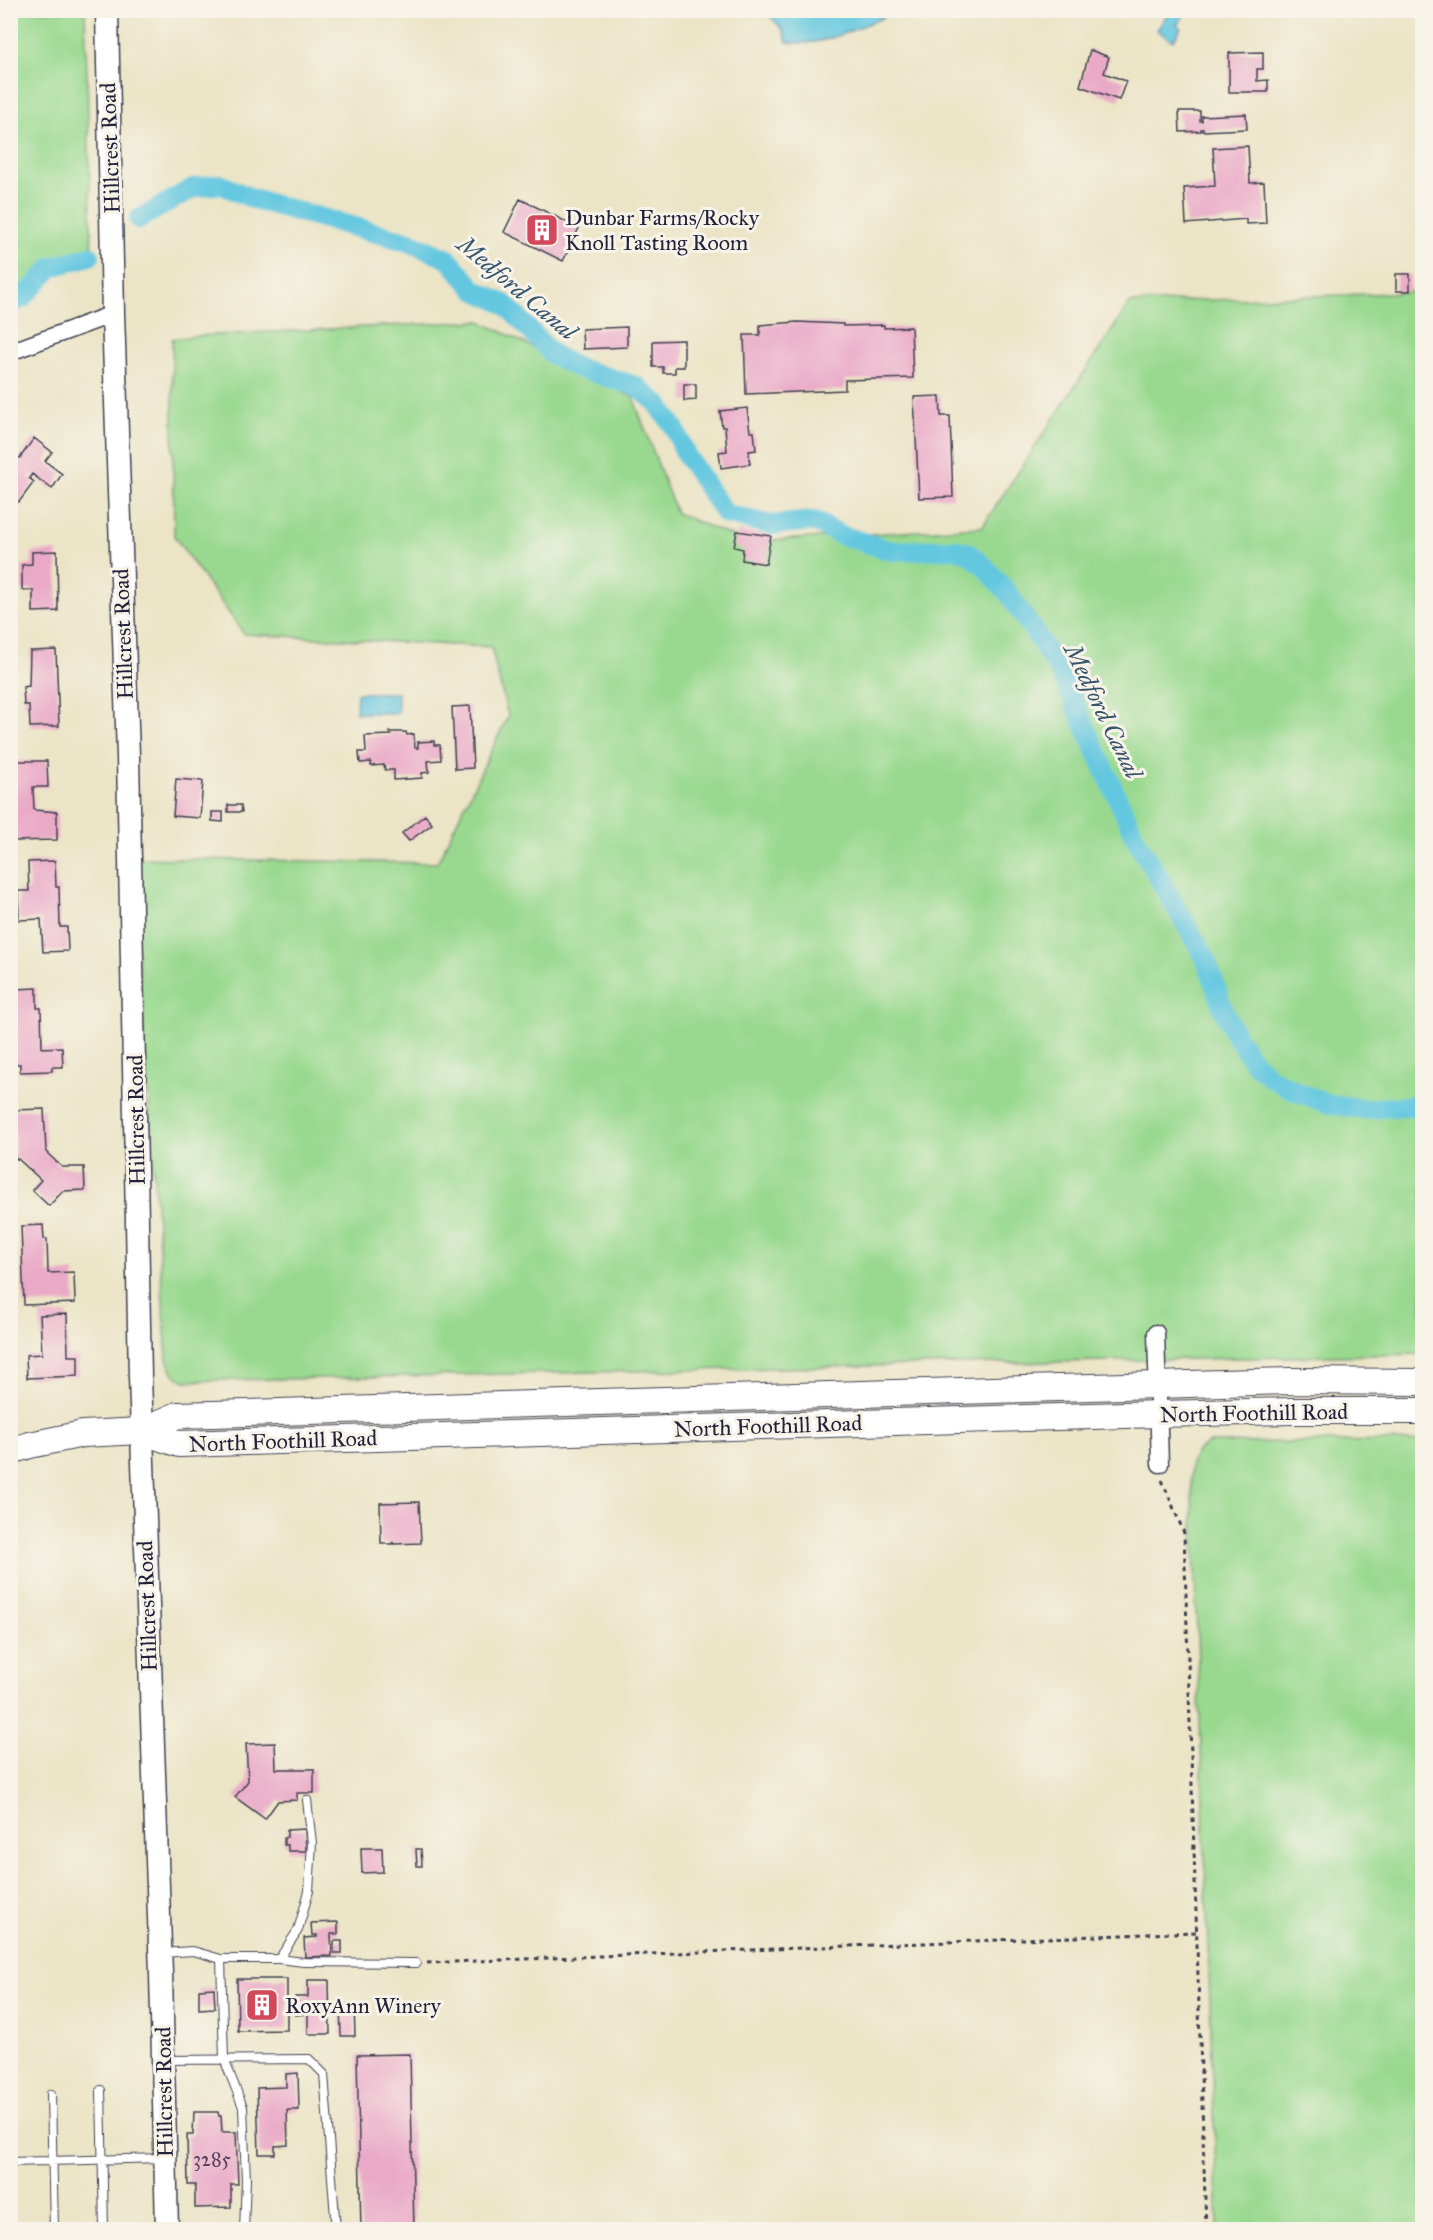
<svg xmlns="http://www.w3.org/2000/svg" width="1433" height="2240" font-family="'IM FELL Great Primer',serif">
	<style>
		.green { fill: #99d98f; stroke: #5e7e65; stroke-width: 1.5 }
		.water { fill: #63c7e0; stroke: #42748e; stroke-width: 1.5 }
		.lines { fill: none; stroke-linecap: round; stroke-linejoin: round }
		.canal { stroke: #63c7e0; stroke-width: 20 }
		.building { fill: #eaaac7 }
		.lane-casing { stroke: #403f50; stroke-width: 10 }
		.street-casing { stroke: #403f50; stroke-width: 19 }
		.secondary-casing { stroke: #403f50; stroke-width: 25 }
		.primary-casing { stroke: #403f50; stroke-width: 28 }
		.path { stroke: #403f50; stroke-width: 3; stroke-dasharray: 4.5 4.5; stroke-linecap: butt }
		.lane { stroke: #fff; stroke-width: 8 }
		.street { stroke: #fff; stroke-width: 16 }
		.secondary { stroke: #fff; stroke-width: 22 }
		.primary { stroke: #fff; stroke-width: 26 }
		.labels { text-anchor: middle; dominant-baseline: central; stroke-width: 6; stroke-linejoin: round; paint-order: stroke }
		.number-label { font-size: 20px; fill: #54445e }
		.street-label { font-size: 22px; fill: #22223b; stroke: #f7f3e8 }
		.poi-label { font-size: 22px; fill: #22223b; stroke: #f7f3e8; text-anchor: start }
		.water-label { font-size: 24px; font-style: italic; fill: #36546d; stroke: #f7f3e8 }
	</style>
	<rect width="100%" height="100%" fill="#f7f3e8"/>
	<filter id="ink" filterUnits="userSpaceOnUse"><feTurbulence type="fractalNoise" baseFrequency=".0167" numOctaves="2"/><feDisplacementMap in="SourceGraphic" scale="12" xChannelSelector="R" yChannelSelector="G"/><feConvolveMatrix kernelMatrix="1 2 1 2 8 2 1 2 1" color-interpolation-filters="sRGB"/></filter>
	<filter id="wash" filterUnits="userSpaceOnUse"><feTurbulence type="fractalNoise" baseFrequency=".008" numOctaves="4" result="noise"/><feDisplacementMap in="SourceGraphic" scale="24" xChannelSelector="R" yChannelSelector="G"/><feGaussianBlur stdDeviation="1.35" result="paint"/><feColorMatrix in="noise" values="0 0 0 0 0 0 0 0 0 0 0 0 0 0 0 0 0 1.4 0 .05"/><feComposite in="paint" operator="in"/></filter>
	<g filter="url(#wash)">
		<rect width="100%" height="100%" fill="#ebe4c6"/>
		<path class="green" d="M 10,11 L 85,11 L 92,253 L 11,290 Z
			M 1422,292 L 1422,1354 L 186,1381 C 173,1377 171,1371 167,1358 L 131,858 L 437,863 L 508,716 L 491,647 L 244,634 L 174,536 L 172,339 L 196,336 L 480,321 L 633,397 L 676,513 L 746,542 L 982,527 L 1130,303 Z
			M 1422,1441 L 1422,2229 L 1218,2229 L 1191,1464 L 1197,1451 L 1209,1443 Z"/>
		<path class="water" d="M 1170,10 L 1187,11 L 1177,25 L 1181,28 L 1173,41 L 1157,30 Z
			M 755,11 L 888,11 L 884,17 C 853,29 821,48 787,42 L 783,30 L 769,15 L 761,15 Z
			M 357,693 L 398,693 L 398,713 L 356,713 Z"/>
		<g class="lines">
			<path class="canal" d="M 139,219 L 193,188 L 220,184 L 253,199 L 409,242 L 448,259 L 475,290 L 506,305 L 552,354 L 578,368 L 636,386 L 657,403 L 674,427 L 686,455 L 725,514 L 771,525 L 814,521 L 841,535 L 892,551 L 953,549 L 967,552 L 984,566 L 1008,593 L 1060,671 L 1136,839 L 1206,959 L 1223,1009 L 1236,1036 L 1254,1063 L 1271,1078 L 1295,1091 L 1329,1104 L 1365,1109 L 1422,1105
				M 10,304 L 23,298 L 52,267 L 90,256"/>
		</g>
		<g id="blocks">
			<path class="building" d="M 1090,50 L 1109,57 L 1104,73 L 1126,81 L 1119,100 L 1080,86 Z
				M 1263,52 L 1263,69 L 1257,69 L 1257,81 L 1268,80 L 1268,92 L 1229,92 L 1229,53 Z
				M 1179,111 L 1200,111 L 1200,121 L 1202,121 L 1202,116 L 1246,114 L 1247,129 L 1203,131 L 1203,129 L 1201,129 L 1201,131 L 1180,132 Z
				M 1248,146 L 1250,183 L 1264,182 L 1266,223 L 1246,224 L 1246,219 L 1186,224 L 1184,188 L 1215,186 L 1213,148 Z
				M 520,199 L 579,228 L 563,261 L 504,232 Z
				M 1396,274 L 1410,274 L 1410,291 L 1396,291 Z
				M 797,322 L 843,324 L 843,326 L 884,325 L 884,328 L 911,327 L 913,378 L 845,380 L 845,390 L 746,394 L 744,335 L 760,335 L 760,325 Z
				M 627,327 L 627,347 L 583,349 L 582,329 Z
				M 684,340 L 684,367 L 675,367 L 675,373 L 663,373 L 663,367 L 653,367 L 653,341 Z
				M 684,384 L 696,384 L 696,400 L 684,401 Z
				M 940,396 L 941,416 L 950,416 L 953,497 L 919,498 L 914,397 Z
				M 747,408 L 750,432 L 754,432 L 756,450 L 749,451 L 750,464 L 721,468 L 719,452 L 727,451 L 725,427 L 722,427 L 720,411 Z
				M 34,438 L 52,452 L 45,461 L 62,474 L 52,489 L 32,474 L 29,478 L 34,482 L 19,502 L 14,498 L 10,504 L 10,451 L 20,458 Z
				M 737,531 L 771,536 L 766,564 L 742,560 L 743,549 L 734,547 Z
				M 57,551 L 58,611 L 33,612 L 33,590 L 22,590 L 22,565 L 32,564 L 32,552 Z
				M 56,650 L 59,726 L 30,727 L 29,705 L 24,705 L 23,687 L 29,686 L 30,651 Z
				M 470,706 L 473,768 L 455,769 L 452,707 Z
				M 390,732 L 406,732 L 407,735 L 414,734 L 415,748 L 418,748 L 418,742 L 434,741 L 434,745 L 440,745 L 441,760 L 428,761 L 429,772 L 422,773 L 422,778 L 394,780 L 394,770 L 385,770 L 384,765 L 371,766 L 371,762 L 360,763 L 359,752 L 366,752 L 365,736 L 391,735 Z
				M 10,761 L 47,761 L 48,787 L 33,787 L 34,810 L 57,812 L 57,840 L 10,841 Z
				M 176,779 L 203,781 L 200,818 L 173,816 Z
				M 228,805 L 241,805 L 242,812 L 228,812 Z
				M 212,812 L 223,812 L 223,822 L 212,821 Z
				M 425,815 L 432,824 L 409,841 L 402,833 Z
				M 55,861 L 56,887 L 59,887 L 60,927 L 67,927 L 68,951 L 43,952 L 41,919 L 19,920 L 18,891 L 29,891 L 28,862 Z
				M 37,988 L 37,1008 L 41,1008 L 42,1048 L 62,1047 L 63,1067 L 52,1067 L 52,1071 L 20,1072 L 20,1064 L 10,1064 L 10,998 L 16,998 L 15,989 Z
				M 44,1109 L 46,1152 L 62,1167 L 84,1167 L 85,1190 L 63,1191 L 49,1206 L 32,1190 L 41,1180 L 18,1159 L 15,1159 L 13,1110 Z
				M 43,1225 L 44,1239 L 47,1239 L 48,1273 L 74,1272 L 75,1303 L 24,1305 L 21,1226 Z
				M 67,1314 L 68,1356 L 78,1356 L 78,1376 L 27,1378 L 26,1355 L 42,1354 L 40,1315 Z
				M 419,1502 L 421,1543 L 394,1544 L 393,1542 L 393,1544 L 385,1544 L 385,1543 L 381,1543 L 380,1503 Z
				M 275,1743 L 276,1769 L 314,1769 L 314,1793 L 297,1793 L 297,1800 L 278,1801 L 265,1819 L 235,1797 L 248,1781 L 246,1744 Z
				M 305,1829 L 306,1851 L 288,1851 L 288,1845 L 284,1845 L 284,1838 L 287,1837 L 287,1830 Z
				M 361,1848 L 382,1848 L 383,1872 L 362,1873 Z
				M 416,1849 L 421,1849 L 422,1866 L 417,1866 Z
				M 338,1922 L 338,1934 L 331,1934 L 332,1956 L 305,1957 L 304,1938 L 317,1937 L 317,1935 L 312,1935 L 311,1923 Z
				M 334,1941 L 342,1941 L 342,1953 L 334,1953 Z
				M 237,1979 L 287,1979 L 287,2030 L 238,2031 Z
				M 308,1980 L 329,1980 L 330,2034 L 308,2034 L 308,2014 L 295,2015 L 295,1997 L 308,1997 Z
				M 214,1988 L 215,2008 L 199,2009 L 199,1989 Z
				M 354,2004 L 355,2036 L 341,2036 L 340,2005 Z
				M 410,2054 L 414,2230 L 361,2230 L 357,2055 Z
				M 298,2073 L 299,2110 L 287,2110 L 288,2145 L 275,2146 L 275,2154 L 259,2154 L 257,2088 L 286,2087 L 286,2074 Z
				M 194,2112 L 218,2112 L 219,2116 L 221,2116 L 222,2132 L 236,2132 L 238,2184 L 231,2184 L 231,2207 L 195,2208 L 195,2185 L 188,2185 L 187,2135 L 193,2135 Z"/>
		</g>
	</g>
	<g filter="url(#ink)">
		<use href="#blocks" fill-opacity="0" stroke="#403f50" stroke-width="1.5"/>
		<g class="lines">
			<g class="lane-casing">
				<path id="lane" d="M 162,1953 L 193,1951 L 221,1959
					M 279,1959 L 304,1962 L 416,1963
					M 163,2060 L 309,2059 L 324,2074 L 336,2230
					M 101,2090 L 104,2230
					M 51,2094 L 54,2230
					M 10,2162 L 165,2158
					M 244,2230 L 246,2180 L 243,2107 L 224,2059 L 221,1959 L 279,1959 L 298,1930 L 309,1891 L 312,1843 L 307,1800"/>
			</g>
			<g class="street-casing">
				<path id="street" d="M 10,352 L 113,314
					M 1156,1333 L 1160,1464"/>
			</g>
			<g class="secondary-casing">
				<path id="secondary" d="M 107,10 L 113,314 L 128,755 L 140,1377 L 161,1973 L 167,2230"/>
			</g>
			<g class="primary-casing">
				<path id="primary" d="M 141,1431 L 179,1444 L 1158,1414 L 1291,1411 L 1422,1411
					M 10,1451 L 30,1445 L 83,1434 L 141,1431 L 178,1415 L 1157,1385 L 1290,1381 L 1422,1382"/>
			</g>
			<path class="path" d="M 1162,1480 L 1184,1533 L 1206,2230
				M 427,1963 L 1196,1932"/>
			<use href="#lane" class="lane"/>
			<use href="#street" class="street"/>
			<use href="#secondary" class="secondary"/>
			<use href="#primary" class="primary"/>
		</g>
	</g>
	<defs>
		<g id="building-square" transform="scale(1.725)"><rect x="-9" y="-9" width="18" height="18" rx="4" fill="#d1495b" stroke="#f7f3e8"/><path d="M-4-6H4V6H1V3H-1V6H-4ZM-2.5-4.3h1.7v1.8h-1.7ZM.8-4.3h1.7v1.8H.8ZM-2.5-1h1.7V.8h-1.7ZM.8-1h1.7V.8H.8Z" fill="#fff"/></g>
	</defs>
	<g fill-rule="evenodd">
		<use href="#building-square" x="542" y="230"/>
		<use href="#building-square" x="262" y="2005"/>
	</g>
	<g class="labels">
		<g class="number-label">
			<text x="212" y="2159">3285</text>
		</g>
		<g class="street-label">
			<text transform="translate(110 148) rotate(-92)">Hillcrest Road</text>
			<text transform="translate(123 634) rotate(-92)">Hillcrest Road</text>
			<text transform="translate(136 1120) rotate(-91)">Hillcrest Road</text>
			<text transform="translate(1254 1413) rotate(-1)">North Foothill Road</text>
			<text transform="translate(768 1426) rotate(-2)">North Foothill Road</text>
			<text transform="translate(283 1441) rotate(-2)">North Foothill Road</text>
			<text transform="translate(147 1606) rotate(-92)">Hillcrest Road</text>
			<text transform="translate(164 2092) rotate(-91)">Hillcrest Road</text>
		</g>
		<g class="poi-label">
			<text x="565" y="217">Dunbar Farms/Rocky<tspan x="565" dy="25">Knoll Tasting Room</tspan></text>
			<text x="285" y="2005">RoxyAnn Winery</text>
		</g>
		<g class="water-label">
			<text transform="translate(517 288) rotate(40)">Medford Canal</text>
			<text transform="translate(1103 711) rotate(64)">Medford Canal</text>
		</g>
	</g>
	<rect width="1433" height="2240" fill="none" stroke="#f7f3e8" stroke-width="36"/>
</svg>
